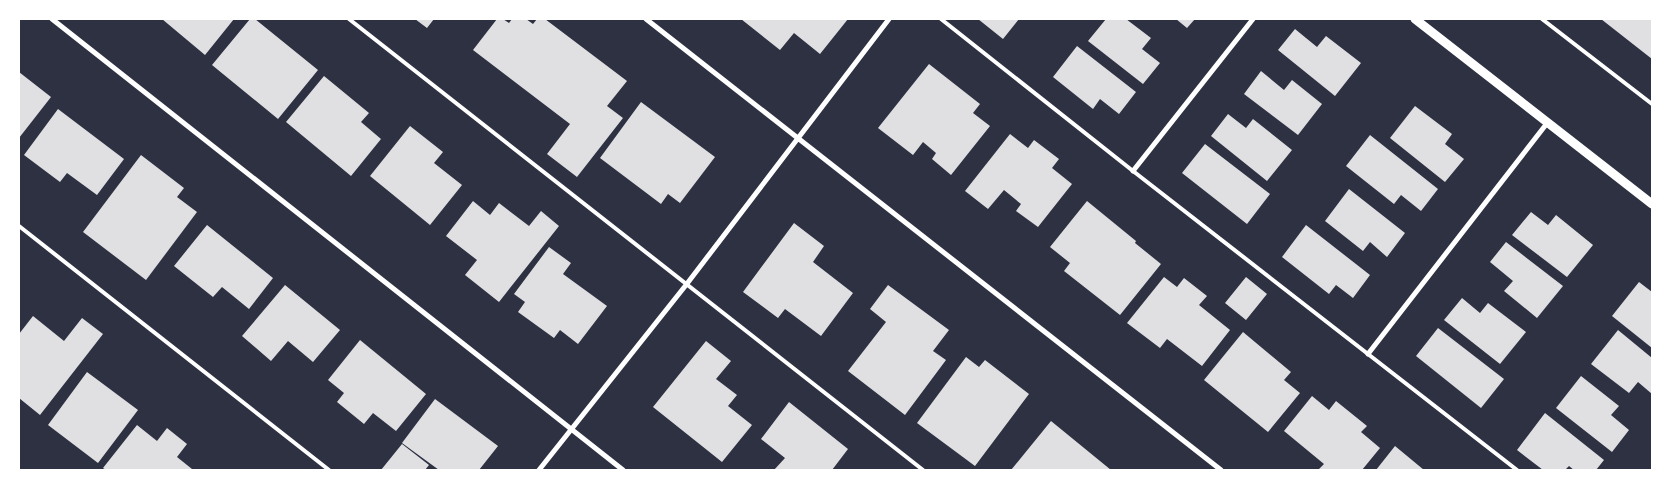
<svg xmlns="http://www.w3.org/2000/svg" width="1671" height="489" font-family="Lato,sans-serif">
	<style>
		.building { fill: #e0e0e3 }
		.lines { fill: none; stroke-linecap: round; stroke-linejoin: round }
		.service { stroke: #fff; stroke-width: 4 }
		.minor { stroke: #fff; stroke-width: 5 }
		.tertiary { stroke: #fff; stroke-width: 9 }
	</style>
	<rect width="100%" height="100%" fill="#2d3142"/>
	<path class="building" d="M 162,19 L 234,19 L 205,55 Z
		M 250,19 L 255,19 L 318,70 L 278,119 L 212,65 Z
		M 415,19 L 434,19 L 427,28 Z
		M 497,19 L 503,19 L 509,23 L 512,19 L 526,19 L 533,24 L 537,19 L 545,19 L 627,81 L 607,106 L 623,118 L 577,177 L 547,154 L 570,124 L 473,50 Z
		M 741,19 L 848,19 L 820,54 L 794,33 L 780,50 Z
		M 978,19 L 1019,19 L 1003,39 Z
		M 1106,19 L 1126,19 L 1151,38 L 1142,49 L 1160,63 L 1143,84 L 1088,41 Z
		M 1176,19 L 1195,19 L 1187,28 Z
		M 1601,19 L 1652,19 L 1652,59 Z
		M 1295,29 L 1317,47 L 1326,36 L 1361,63 L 1335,96 L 1278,50 Z
		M 1077,46 L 1136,92 L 1119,114 L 1100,99 L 1093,109 L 1053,77 Z
		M 929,64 L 980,104 L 973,113 L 990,126 L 951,175 L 932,159 L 936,153 L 923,142 L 913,155 L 878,128 Z
		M 1261,71 L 1284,90 L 1292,80 L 1322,104 L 1298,135 L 1244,94 Z
		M 19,72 L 51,97 L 19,138 Z
		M 324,76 L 369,113 L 361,122 L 381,139 L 351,176 L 286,122 Z
		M 641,102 L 715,157 L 680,203 L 668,194 L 661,204 L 600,158 Z
		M 1415,106 L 1452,134 L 1445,144 L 1464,159 L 1445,182 L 1390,138 Z
		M 58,109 L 124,159 L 97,195 L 67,173 L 60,182 L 24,155 Z
		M 1228,114 L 1246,128 L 1253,119 L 1292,150 L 1267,181 L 1211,136 Z
		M 410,126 L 443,152 L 434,163 L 462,185 L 430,225 L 370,176 Z
		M 1010,134 L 1028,148 L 1034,140 L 1059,159 L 1052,168 L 1072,184 L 1038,227 L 1016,211 L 1021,204 L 1004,190 L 988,209 L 965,191 Z
		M 1370,135 L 1438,189 L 1421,211 L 1401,195 L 1394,204 L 1346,166 Z
		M 1205,144 L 1270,194 L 1247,224 L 1182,173 Z
		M 141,155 L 184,188 L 177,197 L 197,212 L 146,280 L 83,232 Z
		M 1349,189 L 1405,233 L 1387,257 L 1370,242 L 1363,251 L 1325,221 Z
		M 473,201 L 490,215 L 499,203 L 529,226 L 541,211 L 559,226 L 499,302 L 465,275 L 477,260 L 446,236 Z
		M 1087,201 L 1136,241 L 1135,243 L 1161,264 L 1120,315 L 1064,271 L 1070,263 L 1050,247 Z
		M 1531,212 L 1548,225 L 1556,215 L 1593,245 L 1567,277 L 1512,235 Z
		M 794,223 L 824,246 L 813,262 L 853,293 L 821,336 L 785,309 L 778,318 L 743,292 Z
		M 207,225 L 273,278 L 249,309 L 222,287 L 213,297 L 174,266 Z
		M 1306,225 L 1370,275 L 1353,298 L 1336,285 L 1329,294 L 1282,257 Z
		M 1506,242 L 1563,286 L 1537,318 L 1504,291 L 1513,281 L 1490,262 Z
		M 549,247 L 571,263 L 563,274 L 607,306 L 578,344 L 560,330 L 554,338 L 518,312 L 525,302 L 514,294 Z
		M 1164,277 L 1177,287 L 1184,278 L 1207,296 L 1199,305 L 1230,330 L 1202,366 L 1167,339 L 1160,348 L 1127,323 Z
		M 1246,277 L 1267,294 L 1246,320 L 1225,303 Z
		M 1639,282 L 1652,292 L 1652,348 L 1612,316 Z
		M 285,285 L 340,330 L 313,362 L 288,341 L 271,361 L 242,336 Z
		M 888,285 L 949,330 L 933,351 L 946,360 L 905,415 L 848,371 L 886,322 L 870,309 Z
		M 1462,298 L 1480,313 L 1488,303 L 1526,332 L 1500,364 L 1444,320 Z
		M 33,316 L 64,341 L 82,318 L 103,334 L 40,415 L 19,398 L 19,334 Z
		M 1438,328 L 1504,379 L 1481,408 L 1416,356 Z
		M 1618,330 L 1652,358 L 1652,394 L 1638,382 L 1629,393 L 1591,364 Z
		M 1243,332 L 1291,372 L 1284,380 L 1300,393 L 1268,432 L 1204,380 Z
		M 360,340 L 426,394 L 396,431 L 373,413 L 364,424 L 337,402 L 344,393 L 328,380 Z
		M 706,341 L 731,361 L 716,379 L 737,395 L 728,406 L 752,425 L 722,462 L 653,407 Z
		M 966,357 L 979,367 L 985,360 L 1029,394 L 975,466 L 917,423 Z
		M 87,372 L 138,410 L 98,463 L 48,425 Z
		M 1581,376 L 1619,406 L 1611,415 L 1629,430 L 1612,452 L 1556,408 Z
		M 1312,396 L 1329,410 L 1336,401 L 1367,426 L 1361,432 L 1380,448 L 1362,470 L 1318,470 L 1324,464 L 1284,431 Z
		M 435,399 L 498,446 L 479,470 L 439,470 L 402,443 Z
		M 789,402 L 848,449 L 832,470 L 774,470 L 785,458 L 761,439 Z
		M 1545,413 L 1604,460 L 1596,470 L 1574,470 L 1569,466 L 1565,470 L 1543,470 L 1517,450 Z
		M 1051,421 L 1111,470 L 1011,470 Z
		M 137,425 L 157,441 L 167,428 L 187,444 L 177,457 L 192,469 L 191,470 L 106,470 L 103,468 Z
		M 402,444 L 429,465 L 425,470 L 381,470 Z
		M 1395,446 L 1424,470 L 1376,470 Z"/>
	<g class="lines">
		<path class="service" d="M 349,19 L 923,470
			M 941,19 L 1133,171 L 1517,470
			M 1542,19 L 1652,104
			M 19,226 L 329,470"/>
		<path class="minor" d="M 52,19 L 623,470
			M 646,19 L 1221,470
			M 1133,171 L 1253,19
			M 1368,354 L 1548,122
			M 539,470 L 686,285 L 889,19"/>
		<path class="tertiary" d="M 1415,19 L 1652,204"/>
	</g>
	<rect width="1671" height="489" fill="none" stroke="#ffffff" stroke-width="40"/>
</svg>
